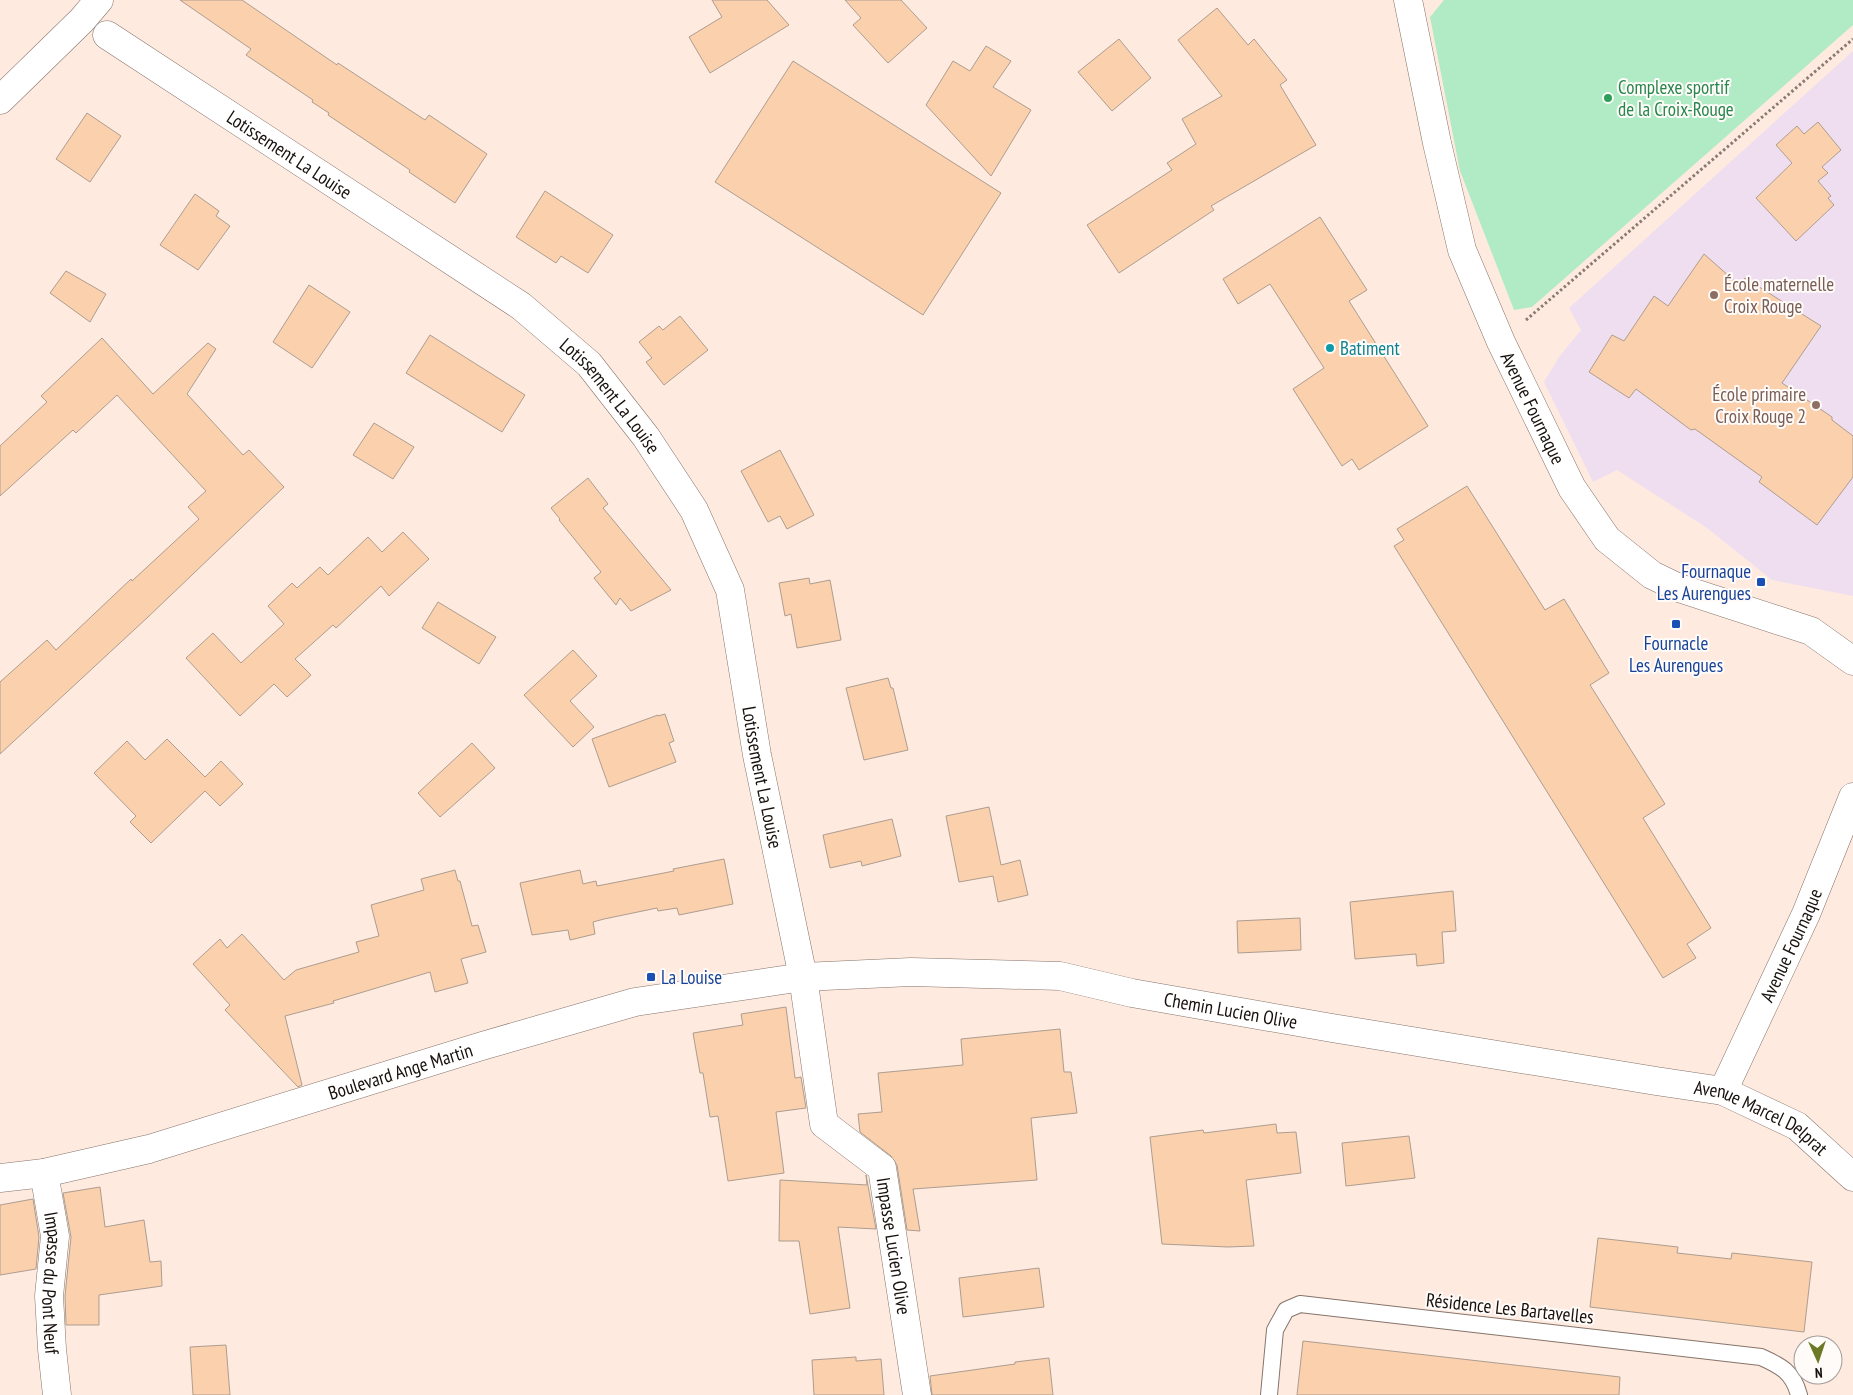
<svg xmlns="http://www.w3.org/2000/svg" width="1853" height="1395" font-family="'PT Sans Narrow',sans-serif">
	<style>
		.education { fill: #efdef0 }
		.green { fill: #b1ebc5 }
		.building { fill: #fbd0ad; stroke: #ad9d90 }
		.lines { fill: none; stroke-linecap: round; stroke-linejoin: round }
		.service-casing { stroke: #86746b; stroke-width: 18 }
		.minor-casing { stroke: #86746b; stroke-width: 29 }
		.tertiary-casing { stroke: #86746b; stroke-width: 29 }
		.path { stroke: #887b74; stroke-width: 3; stroke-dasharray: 2.5 2.5; stroke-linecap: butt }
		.service { stroke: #fff; stroke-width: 16 }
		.minor { stroke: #fff; stroke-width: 28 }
		.tertiary { stroke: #fff; stroke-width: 28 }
		.leisure-dot { fill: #2e9e5b; stroke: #fffbf9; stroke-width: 2 }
		.education-dot { fill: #8d6e63; stroke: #fffbf9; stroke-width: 2 }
		.culture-dot { fill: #0f9aa8; stroke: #fffbf9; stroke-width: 2 }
		.transit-dot { fill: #1a4fb4; stroke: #fffbf9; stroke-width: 2 }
		.labels { text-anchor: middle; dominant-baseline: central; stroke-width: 4; stroke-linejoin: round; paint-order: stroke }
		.leisure-label { font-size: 19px; fill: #27864d; stroke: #fffbf9; text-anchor: start }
		.street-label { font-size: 19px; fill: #17100d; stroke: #fffbf9 }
		.education-label { font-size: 19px; fill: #785e54; stroke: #fffbf9; text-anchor: start }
		.culture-label { font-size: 19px; fill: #0d838f; stroke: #fffbf9; text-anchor: start }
		.transit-label { font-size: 19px; fill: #164399; stroke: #fffbf9; text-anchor: end }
	</style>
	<rect width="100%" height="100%" fill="#feeadf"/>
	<path class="education" d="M 1853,51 L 1853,596 L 1772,580 L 1707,528 L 1617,470 L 1593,482 L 1544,382 L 1559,357 L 1581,330 L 1569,308 Z"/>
	<path class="green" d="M 1444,0 L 1853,0 L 1853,25 L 1532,307 L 1514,310 L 1460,171 L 1430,17 Z"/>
	<path class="building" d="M 180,0 L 242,0 L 337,65 L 338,63 L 425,120 L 429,115 L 487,154 L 455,203 L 409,172 L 410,170 L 328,115 L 329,113 L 312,102 L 313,100 L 246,55 L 251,49 Z
		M 712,0 L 767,0 L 789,25 L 710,73 L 689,37 L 722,17 Z
		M 845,0 L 901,0 L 927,28 L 888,63 L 853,25 L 861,18 Z
		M 1217,8 L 1248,45 L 1254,39 L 1287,80 L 1280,85 L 1316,145 L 1211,206 L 1214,210 L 1119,273 L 1087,225 L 1172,170 L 1167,163 L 1196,144 L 1182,119 L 1222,96 L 1178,40 Z
		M 1119,39 L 1151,78 L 1112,111 L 1078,72 Z
		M 986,46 L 1011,61 L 993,87 L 1031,110 L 991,176 L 926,105 L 953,61 L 970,71 Z
		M 793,61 L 1001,193 L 923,315 L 715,182 Z
		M 87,113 L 121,136 L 90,182 L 56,159 Z
		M 1818,122 L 1841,150 L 1822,167 L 1828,173 L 1818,181 L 1831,196 L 1828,198 L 1834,205 L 1796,241 L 1756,198 L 1792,163 L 1776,145 L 1797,126 L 1804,134 Z
		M 545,191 L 613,235 L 588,273 L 561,256 L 556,263 L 516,237 Z
		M 195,194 L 219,211 L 216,216 L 230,226 L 198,270 L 160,245 Z
		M 1320,217 L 1367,290 L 1349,301 L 1428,426 L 1359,470 L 1352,459 L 1342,466 L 1293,389 L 1324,368 L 1270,284 L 1238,304 L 1223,279 Z
		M 1704,254 L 1739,285 L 1745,278 L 1821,326 L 1782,383 L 1832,417 L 1832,420 L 1853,436 L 1853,477 L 1817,525 L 1759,482 L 1762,477 L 1695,429 L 1691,430 L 1636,389 L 1629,398 L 1589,372 L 1612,335 L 1624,341 L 1654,296 L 1668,306 Z
		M 66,271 L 106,294 L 90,322 L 50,293 Z
		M 309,285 L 350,312 L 312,368 L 273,342 Z
		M 680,316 L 708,350 L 664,385 L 646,362 L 652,358 L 639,342 L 659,326 L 663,330 Z
		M 430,335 L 525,395 L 502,432 L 406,373 Z
		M 102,338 L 153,394 L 208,343 L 216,349 L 187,394 L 243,455 L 249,450 L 284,487 L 148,617 L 0,754 L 0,682 L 47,640 L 56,650 L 131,579 L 132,581 L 199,519 L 188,507 L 206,491 L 117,395 L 76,433 L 73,430 L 0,496 L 0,446 L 47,402 L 41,396 Z
		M 374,423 L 414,447 L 393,479 L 353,455 Z
		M 780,450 L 814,515 L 787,529 L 780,516 L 768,522 L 741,471 Z
		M 588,478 L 608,504 L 603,508 L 671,590 L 631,611 L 620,598 L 616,605 L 594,578 L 601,572 L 559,520 L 560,519 L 551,508 Z
		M 1467,486 L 1545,610 L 1564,599 L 1609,673 L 1590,685 L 1665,804 L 1643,818 L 1711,928 L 1687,944 L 1696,958 L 1663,978 L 1394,546 L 1404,540 L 1397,529 Z
		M 403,532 L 429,559 L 389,596 L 381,586 L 336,628 L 333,625 L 295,659 L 311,675 L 287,697 L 274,684 L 240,716 L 186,658 L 213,633 L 241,663 L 284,624 L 268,606 L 292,583 L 297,588 L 320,567 L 328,575 L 368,537 L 382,552 Z
		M 809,578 L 810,584 L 830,580 L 841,640 L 797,648 L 791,614 L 785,616 L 779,583 Z
		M 438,602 L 496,637 L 479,664 L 422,628 Z
		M 573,650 L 597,676 L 570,701 L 594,727 L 573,747 L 524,695 Z
		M 888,678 L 891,688 L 893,688 L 908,750 L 864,760 L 846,688 Z
		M 665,714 L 674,741 L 669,743 L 676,762 L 609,787 L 592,739 L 658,715 L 658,716 Z
		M 167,739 L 205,777 L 221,761 L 243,784 L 220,806 L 205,791 L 151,843 L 130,822 L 136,816 L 94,773 L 127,741 L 145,760 Z
		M 472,743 L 495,768 L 440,817 L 418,793 Z
		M 989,807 L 1001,865 L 1020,860 L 1028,895 L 998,902 L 993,876 L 959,882 L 946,816 Z
		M 892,819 L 901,856 L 862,866 L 861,861 L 830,868 L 823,835 Z
		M 724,859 L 733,904 L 679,915 L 677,908 L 658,911 L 657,908 L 604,919 L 593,922 L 595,934 L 570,940 L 568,930 L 532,935 L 520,883 L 580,870 L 583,884 L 596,881 L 597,886 L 674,871 L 673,869 Z
		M 455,870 L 458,881 L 460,881 L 472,926 L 478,925 L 486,952 L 461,959 L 468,983 L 435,992 L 430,972 L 333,1001 L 334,1003 L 285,1016 L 302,1085 L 298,1087 L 225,1010 L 230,1005 L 193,964 L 220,939 L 227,948 L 242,934 L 284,980 L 296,970 L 359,952 L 356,942 L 379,936 L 371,905 L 424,890 L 421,879 Z
		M 1453,891 L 1456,931 L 1442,932 L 1444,963 L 1417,966 L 1416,954 L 1355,959 L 1350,902 Z
		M 1300,918 L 1301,950 L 1238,953 L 1237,921 Z
		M 786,1007 L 795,1078 L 801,1077 L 806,1108 L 776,1112 L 784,1173 L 728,1181 L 718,1116 L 710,1117 L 703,1073 L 700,1073 L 693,1033 L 743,1025 L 741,1014 Z
		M 1060,1029 L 1064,1072 L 1071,1072 L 1077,1113 L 1031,1118 L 1037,1180 L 913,1189 L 920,1231 L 907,1230 L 897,1165 L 891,1156 L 860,1132 L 858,1114 L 882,1112 L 878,1073 L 963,1065 L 961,1039 Z
		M 1276,1124 L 1277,1133 L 1296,1132 L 1301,1173 L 1246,1180 L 1254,1246 L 1228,1247 L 1162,1244 L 1150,1137 L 1203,1130 L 1204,1133 Z
		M 1409,1136 L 1415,1178 L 1346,1186 L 1342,1143 Z
		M 866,1175 L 876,1229 L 838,1227 L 850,1308 L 810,1314 L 799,1241 L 779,1241 L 780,1180 L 867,1185 Z
		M 100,1187 L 105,1227 L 144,1220 L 150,1262 L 161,1261 L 162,1286 L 99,1295 L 99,1325 L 66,1325 L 65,1296 L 71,1237 L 63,1193 Z
		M 33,1199 L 39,1237 L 36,1269 L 0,1275 L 0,1205 Z
		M 1598,1238 L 1678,1247 L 1677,1253 L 1731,1259 L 1732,1253 L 1812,1262 L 1804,1332 L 1590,1307 Z
		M 1039,1268 L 1044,1307 L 963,1317 L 959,1278 Z
		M 1303,1341 L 1620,1377 L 1619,1395 L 1297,1395 Z
		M 226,1345 L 230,1395 L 193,1395 L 190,1347 Z
		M 856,1357 L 856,1361 L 881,1359 L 884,1395 L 814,1395 L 812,1360 Z
		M 1049,1358 L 1053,1395 L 932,1395 L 930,1376 L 1015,1364 L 1015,1362 Z"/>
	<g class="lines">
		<g class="service-casing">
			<path id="service" d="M 1269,1395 L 1275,1330 L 1286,1310 L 1300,1304 L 1761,1357 C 1781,1366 1793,1372 1799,1395"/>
		</g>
		<g class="minor-casing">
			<g id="minor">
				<path id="s1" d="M 1408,0 L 1437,143 L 1462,250 L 1501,342 L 1572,488 L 1607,539 L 1652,575 L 1679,588 L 1811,631 L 1853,661"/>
				<path id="s2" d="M 107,35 L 521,306 L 589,364 L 646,437 L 694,510 L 730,590 L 757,755 L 803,977 L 824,1124 L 882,1168 L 917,1395"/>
				<path d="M 0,100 L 82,20 L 99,0"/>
				<path id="s3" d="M 1723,1091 L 1806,914 L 1853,797"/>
				<path id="s4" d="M 44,1173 L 55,1236 L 49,1296 L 52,1349 L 57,1395"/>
			</g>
		</g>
		<g class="tertiary-casing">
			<g id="tertiary">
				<path id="s5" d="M 0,1178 L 44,1173 L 149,1149 L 482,1046 L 635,1002 L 803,977 L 911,972 L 1060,976 L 1132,993 L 1332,1028 L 1656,1081 L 1723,1091 L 1797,1126 L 1853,1177"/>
			</g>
		</g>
		<path class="path" d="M 1526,320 L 1853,39"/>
		<use href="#service" class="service"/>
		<use href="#minor" class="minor"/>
		<use href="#tertiary" class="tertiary"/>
	</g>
	<circle class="leisure-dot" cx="1608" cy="98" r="5"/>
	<g class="education-dot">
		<circle cx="1714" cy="295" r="5"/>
		<circle cx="1816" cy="405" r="5"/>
	</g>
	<circle class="culture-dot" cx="1330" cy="348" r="5"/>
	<g class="transit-dot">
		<rect x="1756" y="577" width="10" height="10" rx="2.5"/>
		<rect x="1671" y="619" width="10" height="10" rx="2.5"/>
		<rect x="646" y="972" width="10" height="10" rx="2.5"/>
	</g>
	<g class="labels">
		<g class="leisure-label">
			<text x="1618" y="87">Complexe sportif<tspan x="1618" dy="22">de la Croix-Rouge</tspan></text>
		</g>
		<g class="street-label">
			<text stroke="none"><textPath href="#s2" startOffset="218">Lotissement La Louise</textPath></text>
			<text stroke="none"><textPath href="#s2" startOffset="622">Lotissement La Louise</textPath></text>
			<text stroke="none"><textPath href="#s1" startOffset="429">Avenue Fournaque</textPath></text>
			<text stroke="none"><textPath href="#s2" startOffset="1042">Lotissement La Louise</textPath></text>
			<text stroke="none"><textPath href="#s3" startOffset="161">Avenue Fournaque</textPath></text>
			<text stroke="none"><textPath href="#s5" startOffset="1261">Chemin Lucien Olive</textPath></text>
			<text stroke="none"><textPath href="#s5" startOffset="415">Boulevard Ange Martin</textPath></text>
			<text stroke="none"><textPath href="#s5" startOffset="1805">Avenue Marcel Delprat</textPath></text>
			<text stroke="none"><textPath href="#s2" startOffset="1546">Impasse Lucien Olive</textPath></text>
			<text stroke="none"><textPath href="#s4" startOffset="111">Impasse du Pont Neuf</textPath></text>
			<text transform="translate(1510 1308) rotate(6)">Résidence Les Bartavelles</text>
		</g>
		<g class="education-label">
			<text x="1724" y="284">École maternelle<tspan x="1724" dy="22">Croix Rouge</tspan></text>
			<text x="1806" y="394" text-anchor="end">École primaire<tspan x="1806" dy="22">Croix Rouge 2</tspan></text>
		</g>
		<g class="culture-label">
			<text x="1340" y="348">Batiment</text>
		</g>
		<g class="transit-label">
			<text x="1751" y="571">Fournaque<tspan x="1751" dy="22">Les Aurengues</tspan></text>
			<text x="1676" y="643" text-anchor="middle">Fournacle<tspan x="1676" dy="22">Les Aurengues</tspan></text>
			<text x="661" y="977" text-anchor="start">La Louise</text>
		</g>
	</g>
	<g transform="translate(1818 1360) rotate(177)"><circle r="24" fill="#fffbf9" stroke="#a29d9b"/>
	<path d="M0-4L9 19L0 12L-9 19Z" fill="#6c7a27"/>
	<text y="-8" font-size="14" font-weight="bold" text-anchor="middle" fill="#17100d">N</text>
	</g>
</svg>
